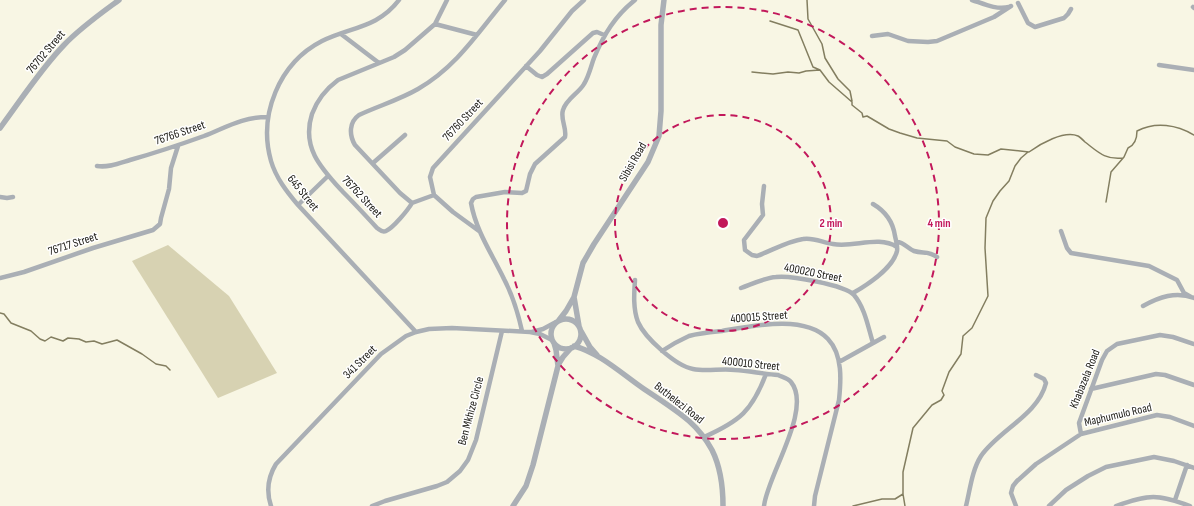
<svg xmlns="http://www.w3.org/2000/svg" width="1194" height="506" font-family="'Sofia Sans Condensed',sans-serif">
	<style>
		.green { fill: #d7d2b2 }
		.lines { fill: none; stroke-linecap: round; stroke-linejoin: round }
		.stream { stroke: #837e60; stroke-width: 1.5 }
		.minor { stroke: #aaafb5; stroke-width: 4.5 }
		.tertiary { stroke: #aaafb5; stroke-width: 5.5 }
		.ring { fill: none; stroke: #c2185b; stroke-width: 2; stroke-dasharray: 7 5 }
		.labels { text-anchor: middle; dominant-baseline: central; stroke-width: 3; stroke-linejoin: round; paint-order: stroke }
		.street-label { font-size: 12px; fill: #1a1913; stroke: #fff }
		.centre { fill: #c2185b; stroke: #fff; stroke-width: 2 }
		.ring-label { font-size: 12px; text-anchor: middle; font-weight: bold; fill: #c2185b; stroke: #fff; stroke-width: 3; stroke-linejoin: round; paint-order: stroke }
	</style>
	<rect width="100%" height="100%" fill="#f8f6e4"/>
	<path class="green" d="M 168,245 L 229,296 L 277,373 L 218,398 L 132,261 Z"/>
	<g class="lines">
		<path class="stream" d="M 807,0 L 808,19 L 822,44 L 825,58 L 838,79 L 850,91 L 852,101
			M 770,21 L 798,30 L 813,67 L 820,70 L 829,82 L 852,102 L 852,105 L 862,113 L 863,117 L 867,116 L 889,129 L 900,133 L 917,138 L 947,141 L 955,147 L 974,154 L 988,155 L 1001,149 L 1029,152 C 1040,144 1064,130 1078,136 C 1080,137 1083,140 1085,142 C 1098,152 1105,160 1123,158
			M 752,72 L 773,74 L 788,72 L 799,73 L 806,71 L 820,70
			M 1106,202 L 1111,172 L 1124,157 L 1128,148 C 1135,145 1137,138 1137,131 C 1156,121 1177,125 1194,135
			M 0,313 L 4,314 L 11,323 L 31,331 L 40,339 L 45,341 L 51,337 L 63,341 L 68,338 L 79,339 L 86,342 L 94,341 L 102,344 L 117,340 L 142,354 L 156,364 L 166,366 L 170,370
			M 853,506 L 882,499 L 895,499 L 903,494
			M 905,506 L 903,494 L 903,472 L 913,428 L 932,405 L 941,400 L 944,395 L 942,391 L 949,372 L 961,354 L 963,336 L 972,328 L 988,296 L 985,248 L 986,218 L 993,201 L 1000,191 L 1009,181 L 1015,166 L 1021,158 L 1028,152"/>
		<path class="minor" d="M 399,0 C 378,28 350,27 322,41 C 279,63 258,115 271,161 C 276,178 287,192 298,205 L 416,332
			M 447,0 L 435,24 L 405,50 L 394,57 L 338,80 C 326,89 317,100 312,114 C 301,148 322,169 343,192 C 355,204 366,216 377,228 C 380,230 382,233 386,231 C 393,228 408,210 412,203 L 400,193 L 355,145 C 349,135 349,122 359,115 C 378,106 399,100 418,89 C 456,67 477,34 505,0
			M 972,0 C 984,4 996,10 1009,7
			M 1018,3 L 1028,23 L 1035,27 L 1064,18 L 1068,14 L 1071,9
			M 1193,7 L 1194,8
			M 435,24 L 477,35
			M 341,34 L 379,63
			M 872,36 L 888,34 L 908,41 L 928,42 L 937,41 L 994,17 L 1011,6
			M 1159,65 L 1194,70
			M 526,66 L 537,75 L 542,77 L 547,74 L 593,33 L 597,32 L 604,35
			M 373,163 L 405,135
			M 97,166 C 108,168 120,163 130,160 C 155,153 179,145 204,136 C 227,127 242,117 268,117
			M 764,186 L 762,204 L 763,215 L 744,240 L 745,250 L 752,255 L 757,256 C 771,251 788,241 803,239 C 814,237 823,243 833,244 C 854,248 878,235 897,247
			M 434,195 L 430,177 L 433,168 L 540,51 L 572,11 L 584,0
			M 0,197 L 7,198 L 13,197
			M 412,203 L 434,195 L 453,212 L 479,231
			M 298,205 L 328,176
			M 1061,231 L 1067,248 L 1071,253 L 1149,266 L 1177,280 L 1184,293 L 1191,297
			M 897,242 C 904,242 908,249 914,251 C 923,254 928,250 937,257
			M 0,278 L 24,272 L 93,248 L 153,230 L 160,224 L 161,218 L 169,189 L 171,168 L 178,146
			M 635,280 C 634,294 633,309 638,322 C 645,338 676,366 693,369 C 707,372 721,368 735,370 C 749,371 764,374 778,375 C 782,377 788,378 791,382 C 813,409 767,476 764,506
			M 741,288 C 752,284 764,278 776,277 C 789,275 845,285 854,295 C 865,308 868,327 873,343
			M 853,293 C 867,285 893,268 897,251 C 898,246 896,241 895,236 C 893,222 885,211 873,204
			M 1143,306 C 1159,297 1176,291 1194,298
			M 522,331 C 518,313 513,296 504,279 C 492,254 476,231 471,203 L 473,199 L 476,197 L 505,192 L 522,193 L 526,191 L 530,174 L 535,164 L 565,137 C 567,128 560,119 563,110 C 566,99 579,93 584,84 C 589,76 591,66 594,58 C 604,34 615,16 635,0
			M 532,332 L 543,329 L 556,322
			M 662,351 C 671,345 680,340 689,336 C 700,333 712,332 722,331 C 752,326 805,314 828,339 C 843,355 841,381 839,400 L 815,496 L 814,506
			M 839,362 L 884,337
			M 1091,389 L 1156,374 L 1165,375 L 1194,385
			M 1081,434 L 1079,423 L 1102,360 L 1107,351 L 1117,344 L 1160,335 L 1173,337 L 1194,344
			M 704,437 C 740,421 752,411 766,374
			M 1175,500 L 1187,465
			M 271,506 C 266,491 268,477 276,464 L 381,354 L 406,336 L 416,332 L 429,329 L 452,328 L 530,332 L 540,334 L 552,340
			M 372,506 L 385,501 L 437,486 L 447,482 L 460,471 L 468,460 L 476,440 L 502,331
			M 966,506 C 970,490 972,470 981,456 C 999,430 1038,415 1046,383 L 1044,379 L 1036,375
			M 1016,506 L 1011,493 L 1013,486 L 1017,481 L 1036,464 L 1081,434 L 1157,415 L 1170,417 L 1194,426
			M 1049,506 L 1066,490 L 1088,476 L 1106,467 L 1154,457 L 1174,461 L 1194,468
			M 1116,506 C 1149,494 1158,494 1190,506"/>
		<path class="tertiary" d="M 0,128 C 21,100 40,70 64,45 C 80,28 100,14 119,0
			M551 334a15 15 0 1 1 30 0a15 15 0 1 1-30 0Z
			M 559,320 L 566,311 L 574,297
			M 579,326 L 574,297 L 583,263 L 594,244 L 648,162 L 659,136 L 661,111 L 661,25 L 664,0
			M 581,331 L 590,347 L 597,355
			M 574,346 C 600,353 622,374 644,389 C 659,399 675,409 689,421 C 698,429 706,439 712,450 C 721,468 723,486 723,506
			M 558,365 L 563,357 L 571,348
			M 513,506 L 526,486 L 533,465 L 558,366 L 556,350 L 554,343"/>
	</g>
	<g class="ring">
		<circle cx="723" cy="223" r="108"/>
		<circle cx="723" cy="223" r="216"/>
	</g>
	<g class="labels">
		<g class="street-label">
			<text transform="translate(46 52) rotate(-50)">76702 Street</text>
			<text transform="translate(463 120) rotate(-47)">76760 Street</text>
			<text transform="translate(180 133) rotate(-19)">76766 Street</text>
			<text transform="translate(633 162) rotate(-60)">Sibisi Road</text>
			<text transform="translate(303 193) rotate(51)">645 Street</text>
			<text transform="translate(362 197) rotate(47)">76762 Street</text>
			<text transform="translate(73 244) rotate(-18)">76717 Street</text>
			<text transform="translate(813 273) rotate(11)">400020 Street</text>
			<text transform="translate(759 317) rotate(-4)">400015 Street</text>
			<text transform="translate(360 362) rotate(-45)">341 Street</text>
			<text transform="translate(751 364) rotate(6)">400010 Street</text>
			<text transform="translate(1085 379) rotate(-68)">Khabazela Road</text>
			<text transform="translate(679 403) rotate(38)">Buthelezi Road</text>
			<text transform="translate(471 411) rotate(-75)">Ben Mkhize Circle</text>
			<text transform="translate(1118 415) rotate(-13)">Maphumulo Road</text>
		</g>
	</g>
	<circle cx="723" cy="223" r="6" class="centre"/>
	<g class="ring-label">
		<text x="831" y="227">2 min</text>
		<text x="939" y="227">4 min</text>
	</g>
</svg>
